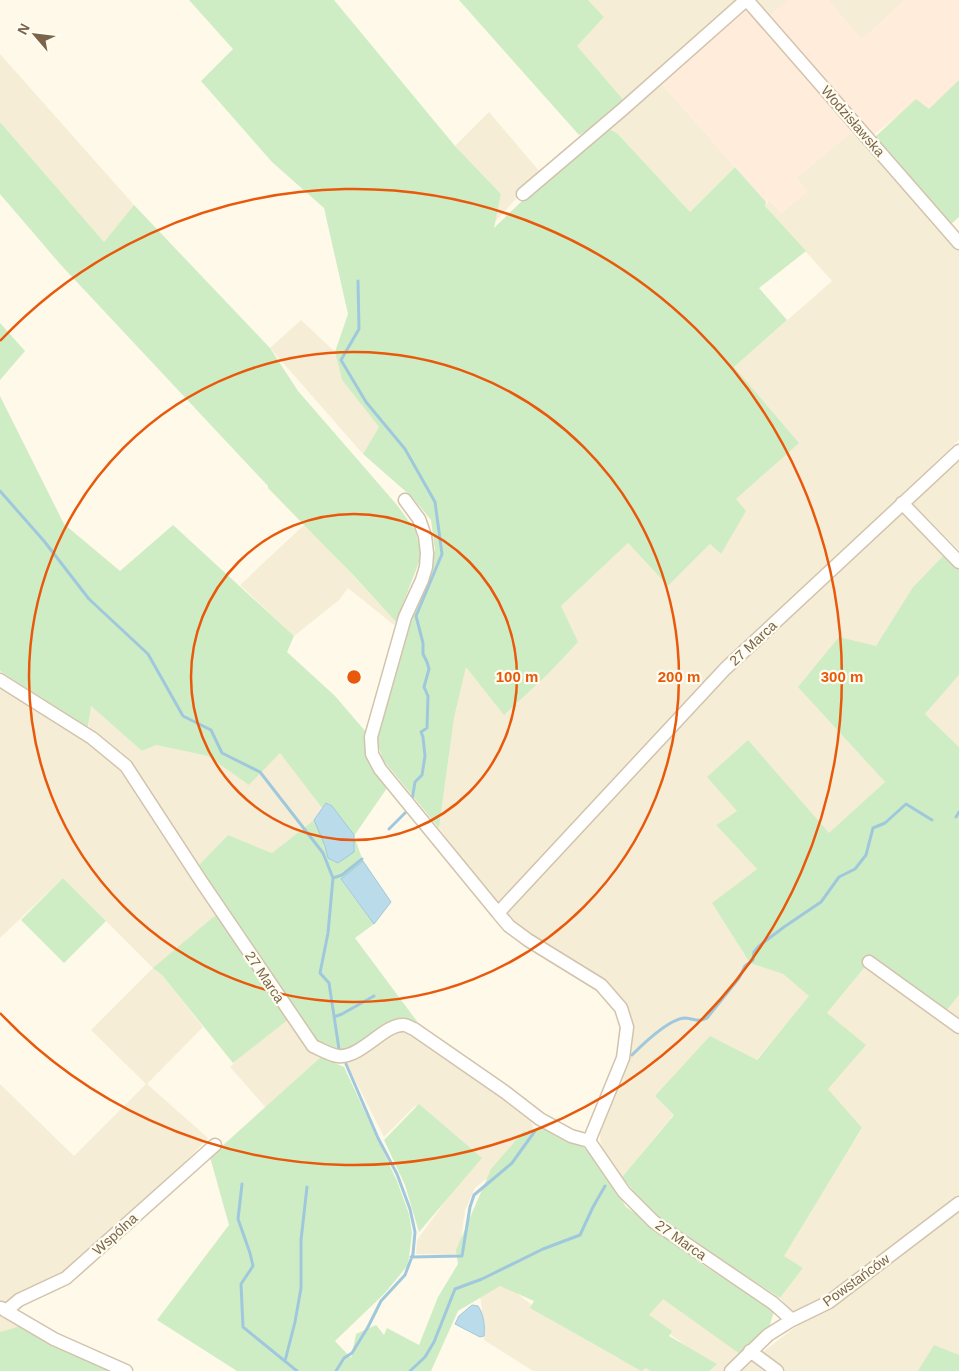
<svg xmlns="http://www.w3.org/2000/svg" width="959" height="1371" font-family="Arial,sans-serif">
	<style>
		.residential { fill: #f6edd6 }
		.commercial { fill: #ffecdb }
		.green { fill: #ceedc5 }
		.water { fill: #badbea; stroke: #a0c8dd }
		.lines { fill: none; stroke-linecap: round; stroke-linejoin: round }
		.stream { stroke: #a0c8dd; stroke-width: 3 }
		.minor-casing { stroke: #d2c3ac; stroke-width: 15 }
		.minor { stroke: #fff; stroke-width: 12 }
		.ring { fill: none; stroke: #e8590c; stroke-width: 2.5 }
		.labels { text-anchor: middle; dominant-baseline: central; stroke-width: 4.5; stroke-linejoin: round; paint-order: stroke }
		.street-label { font-size: 14px; fill: #7b6449; stroke: #fffcf0 }
		.centre { fill: #e8590c; stroke: #fffcf0; stroke-width: 2.5 }
		.ring-label { font-size: 15px; text-anchor: middle; font-weight: bold; fill: #e8590c; stroke: #fffcf0; stroke-width: 4.5; stroke-linejoin: round; paint-order: stroke }
	</style>
	<rect width="100%" height="100%" fill="#fef9e8"/>
	<path class="residential" d="M 588,0 L 791,0 L 770,18 L 661,83 L 735,167 L 690,212 L 617,133 L 600,124 L 576,46 L 604,17 Z
		M 828,0 L 907,0 L 861,41 Z
		M 0,54 L 134,205 L 104,242 L 0,122 Z
		M 489,112 L 540,172 L 495,222 L 501,194 L 455,146 Z
		M 852,132 L 959,249 L 959,440 L 722,666 L 498,906 L 439,828 L 454,718 L 466,666 L 504,714 L 549,673 L 561,659 L 561,606 L 628,543 L 668,586 L 710,544 L 721,554 L 735,499 L 798,443 L 734,367 L 832,281 L 765,206 L 769,200 L 782,213 L 807,191 L 796,178 Z
		M 301,320 L 335,352 L 342,380 L 379,427 L 363,454 L 270,348 Z
		M 959,459 L 959,550 L 910,501 Z
		M 903,506 L 945,554 L 913,587 L 876,647 L 799,687 L 885,782 L 829,834 L 737,811 L 716,825 L 757,869 L 713,903 L 750,963 L 783,974 L 810,996 L 756,1060 L 655,1096 L 674,1114 L 622,1177 L 601,1147 L 600,1134 L 618,1087 L 634,1032 L 626,1003 L 609,987 L 522,931 L 504,914 L 714,686 Z
		M 305,524 L 396,622 L 394,625 L 348,588 L 339,600 L 294,636 L 240,585 Z
		M 959,675 L 959,747 L 925,714 Z
		M 0,680 L 126,766 L 221,911 L 154,968 L 162,975 L 203,1027 L 147,1084 L 208,1138 L 176,1172 L 64,1271 L 22,1299 L 7,1311 L 28,1324 L 0,1333 L 0,1084 L 74,1156 L 146,1084 L 91,1030 L 153,968 L 63,878 L 0,938 Z
		M 90,705 L 142,751 L 156,745 L 209,756 L 249,785 L 280,752 L 322,808 L 314,820 L 272,853 L 228,835 L 199,865 L 130,763 L 89,727 Z
		M 873,957 L 944,1011 L 959,995 L 959,1194 L 952,1204 L 829,1298 L 792,1312 L 780,1298 L 803,1268 L 783,1256 L 862,1129 L 828,1089 L 827,1013 Z
		M 283,1015 L 324,1055 L 268,1110 L 230,1067 Z
		M 404,1027 L 501,1094 L 531,1121 L 533,1128 L 516,1154 L 475,1188 L 465,1210 L 459,1255 L 416,1254 L 417,1240 L 475,1161 L 415,1106 L 384,1137 L 346,1062 L 373,1048 L 396,1030 Z
		M 959,1203 L 959,1371 L 783,1371 L 760,1354 Z
		M 498,1278 L 548,1318 L 619,1359 L 626,1350 L 656,1371 L 533,1371 L 484,1340 L 481,1300 L 472,1287 Z
		M 665,1290 L 752,1359 L 771,1371 L 711,1371 L 714,1367 L 647,1317 Z"/>
	<path class="commercial" d="M 788,0 L 828,0 L 862,39 L 904,0 L 959,0 L 959,83 L 930,111 L 916,102 L 872,136 L 861,125 L 796,178 L 807,191 L 782,213 L 769,200 L 766,202 L 661,83 L 743,9 L 770,15 Z"/>
	<path class="green" d="M 189,0 L 334,0 L 455,146 L 501,194 L 494,228 L 524,199 L 607,128 L 617,133 L 690,212 L 735,167 L 766,202 L 765,206 L 806,251 L 759,288 L 787,320 L 734,367 L 799,443 L 736,499 L 746,511 L 721,554 L 710,544 L 668,586 L 628,543 L 561,606 L 578,642 L 549,673 L 504,715 L 466,667 L 454,718 L 439,828 L 383,760 L 377,742 L 408,625 L 435,550 L 431,520 L 412,497 L 363,454 L 379,427 L 342,380 L 335,352 L 348,314 L 324,208 L 272,162 L 201,81 L 233,49 Z
		M 459,0 L 588,0 L 604,17 L 577,46 L 625,102 L 600,124 L 579,135 Z
		M 959,80 L 959,217 L 951,224 L 875,137 L 916,99 L 929,109 Z
		M 0,122 L 104,242 L 134,205 L 270,348 L 298,391 L 397,505 L 416,531 L 421,557 L 396,622 L 353,575 L 268,488 L 268,486 L 60,264 L 0,194 Z
		M 0,323 L 25,351 L 0,380 Z
		M 0,396 L 64,524 L 120,571 L 173,525 L 294,636 L 287,652 L 335,696 L 366,732 L 368,761 L 387,788 L 354,836 L 363,861 L 341,880 L 374,924 L 355,938 L 419,1024 L 392,1022 L 347,1051 L 324,1050 L 312,1040 L 221,905 L 199,865 L 228,835 L 272,853 L 314,820 L 325,846 L 328,858 L 339,863 L 344,858 L 353,838 L 332,806 L 326,803 L 322,808 L 280,753 L 249,785 L 208,756 L 156,745 L 142,751 L 91,706 L 88,727 L 0,671 Z
		M 945,554 L 959,568 L 959,675 L 925,714 L 959,747 L 959,995 L 945,1012 L 873,957 L 827,1013 L 866,1045 L 828,1089 L 862,1128 L 784,1256 L 803,1268 L 780,1298 L 674,1229 L 650,1211 L 622,1177 L 674,1115 L 655,1096 L 710,1036 L 757,1060 L 809,996 L 783,974 L 750,963 L 712,903 L 757,869 L 716,825 L 737,811 L 707,777 L 748,740 L 829,833 L 885,782 L 798,687 L 839,637 L 876,646 L 913,587 Z
		M 63,878 L 106,921 L 64,963 L 21,920 Z
		M 218,913 L 290,1018 L 233,1063 L 162,975 L 153,968 Z
		M 321,1057 L 344,1067 L 397,1181 L 409,1214 L 412,1233 L 408,1265 L 385,1293 L 335,1341 L 351,1358 L 356,1334 L 376,1325 L 384,1335 L 387,1328 L 419,1345 L 438,1297 L 458,1264 L 456,1250 L 491,1169 L 524,1131 L 534,1135 L 540,1126 L 581,1145 L 597,1160 L 626,1207 L 699,1257 L 697,1261 L 774,1311 L 770,1325 L 740,1354 L 663,1299 L 649,1315 L 672,1331 L 669,1336 L 717,1364 L 710,1371 L 651,1371 L 646,1368 L 641,1371 L 530,1308 L 534,1301 L 500,1286 L 458,1311 L 431,1371 L 237,1371 L 157,1320 L 229,1225 L 210,1157 Z
		M 419,1104 L 482,1158 L 419,1232 L 405,1185 L 384,1140 Z
		M 28,1324 L 50,1345 L 110,1371 L 0,1371 L 0,1332 Z
		M 934,1345 L 959,1355 L 959,1371 L 918,1371 Z"/>
	<path class="water" d="M 326,803 L 332,806 L 354,835 L 354,852 L 338,863 L 328,858 L 325,846 L 314,820 Z
		M 363,861 L 391,902 L 374,924 L 341,879 Z
		M 472,1305 L 478,1306 C 484,1315 485,1326 484,1336 L 480,1337 L 455,1324 L 459,1316 Z"/>
	<g class="lines">
		<path class="stream" d="M 358,281 L 359,329 L 341,360 L 366,402 L 405,449 L 435,502 L 442,554 L 416,616 L 423,643 L 423,654 L 427,662 L 429,669 L 424,687 L 428,696 L 427,728 L 421,732 L 423,737 L 425,756 L 422,775 L 415,782 L 412,800
			M 0,491 L 44,541 L 89,599 L 148,654 L 183,716 L 211,730 L 222,753 L 260,772 L 323,853 L 333,878 L 328,933 L 320,973 L 329,983 L 339,1049
			M 956,817 L 959,812
			M 389,829 L 408,810
			M 333,878 L 342,875 L 362,859
			M 334,1017 L 342,1014 L 374,996
			M 632,1055 C 643,1044 668,1020 684,1018 C 693,1018 698,1023 707,1018 L 739,978 L 745,966 L 753,960 L 754,952 L 759,946 L 784,927 L 821,902 L 839,877 L 855,869 L 866,855 L 873,828 L 885,823 L 906,804 L 932,820
			M 242,1184 L 238,1219 L 250,1253 L 253,1266 L 241,1284 L 243,1327 L 297,1371
			M 411,1257 L 462,1256 L 470,1207 L 474,1195 L 512,1163 L 535,1131
			M 285,1361 L 295,1322 L 301,1288 L 301,1240 L 307,1187
			M 336,1371 L 344,1358 L 352,1353 L 368,1327 L 381,1301 L 405,1275 L 413,1254 L 415,1232 L 410,1209 L 397,1174 L 378,1138 L 346,1064
			M 410,1371 L 425,1357 L 434,1342 L 455,1289 L 482,1279 L 543,1249 L 580,1235 L 593,1207 L 605,1186"/>
		<g class="minor-casing">
			<path id="minor" d="M 747,0 L 959,243
				M 523,194 L 623,109 L 746,0
				M 405,500 L 419,519 L 425,536 L 427,553 L 426,567 L 422,580 L 405,617 L 371,737 L 372,754 L 380,769 L 498,913
				M 902,503 L 959,562
				M 0,680 L 92,738 L 126,766 L 201,881 L 313,1046 C 320,1049 330,1055 338,1056 C 360,1059 385,1023 404,1025 C 407,1025 411,1028 414,1029 L 505,1092 L 540,1119 L 571,1136 L 589,1141 L 624,1192 L 654,1222 L 773,1303 L 792,1320
				M 869,962 L 959,1027
				M 589,1141 L 623,1058 L 627,1027 L 621,1008 L 601,985 L 528,940 L 509,926 L 498,913 L 725,669 L 959,451
				M 1,1308 L 54,1339 L 126,1371
				M 6,1311 L 19,1300 L 66,1278 L 215,1145
				M 750,1351 L 777,1371
				M 731,1371 L 768,1335 L 792,1320 L 829,1302 L 959,1203"/>
		</g>
		<use href="#minor" class="minor"/>
	</g>
	<g class="ring">
		<circle cx="354" cy="677" r="163"/>
		<circle cx="354" cy="677" r="325"/>
		<path d="M0 341A488 488 0 1 1 0 1013"/>
	</g>
	<g class="labels">
		<g class="street-label">
			<text transform="translate(853 121) rotate(49)">Wodzisławska</text>
			<text transform="translate(753 643) rotate(-43)">27 Marca</text>
			<text transform="translate(265 977) rotate(56)">27 Marca</text>
			<text transform="translate(115 1234) rotate(-42)">Wspólna</text>
			<text transform="translate(681 1240) rotate(35)">27 Marca</text>
			<text transform="translate(856 1280) rotate(-36)">Powstańców</text>
		</g>
	</g>
	<circle cx="354" cy="677" r="8" class="centre"/>
	<g class="ring-label">
		<text x="517" y="682">100 m</text>
		<text x="679" y="682">200 m</text>
		<text x="842" y="682">300 m</text>
	</g>
	<g transform="translate(35 35) rotate(298)" stroke="#fffcf0" stroke-width="4" paint-order="stroke">
	<path d="M0-4L9 19L0 12L-9 19Z" fill="#7b6449"/>
	<text y="-8" font-size="14" font-weight="bold" text-anchor="middle" fill="#7b6449">N</text>
	</g>
</svg>
